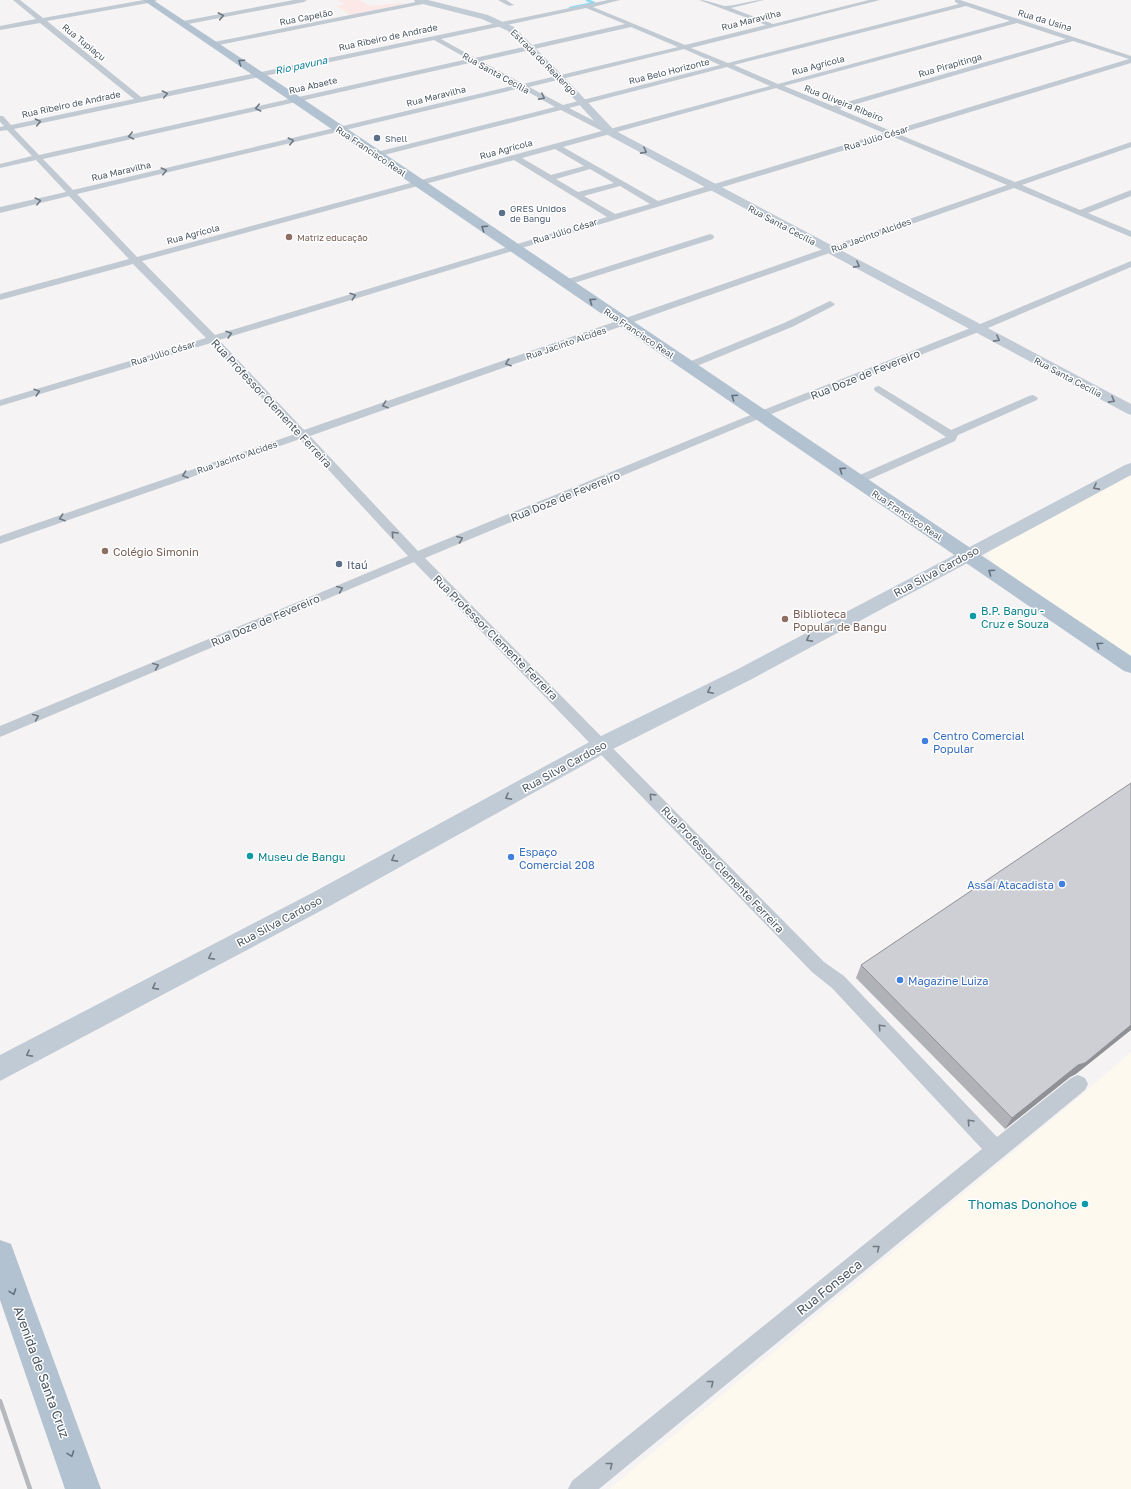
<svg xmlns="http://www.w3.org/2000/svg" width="1131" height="1489" font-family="'Golos Text',sans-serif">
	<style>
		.commercial { fill: #fdf9ef }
		.medical { fill: #fce8e6 }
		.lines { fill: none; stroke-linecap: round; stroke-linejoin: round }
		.stream { stroke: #90daee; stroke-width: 2.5 }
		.street { fill: #c1cad2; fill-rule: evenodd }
		.secondary { fill: #c1cbd6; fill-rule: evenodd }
		.primary { fill: #b3c2d1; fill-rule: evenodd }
		.rail { stroke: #b5b8bd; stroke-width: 4.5 }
		.wall { fill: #b0b2b7 }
		.shaded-wall { fill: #909195 }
		.building { fill: #cdcfd5; stroke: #909195 }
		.oneway { stroke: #6e7983 }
		.oneway2 { stroke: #64717d }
		.oneway3 { stroke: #6e7984 }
		.service-dot { fill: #5c6f8a; stroke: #fff; stroke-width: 1.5 }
		.education-dot { fill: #8d6e63; stroke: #fff; stroke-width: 1.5 }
		.culture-dot { fill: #0f9aa8; stroke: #fff; stroke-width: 1.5 }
		.shop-dot { fill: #3f7fe0; stroke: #fff; stroke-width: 1.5 }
		.labels { text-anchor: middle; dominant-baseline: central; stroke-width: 3; stroke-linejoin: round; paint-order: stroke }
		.far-street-label { font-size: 9px; fill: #4a5661; stroke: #fff }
		.far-service-label { font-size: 9px; fill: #4e5e75; stroke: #fff; text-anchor: start }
		.far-education-label { font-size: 9px; fill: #785e54; stroke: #fff; text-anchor: start }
		.far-water-label { font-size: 10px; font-style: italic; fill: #0c7c9b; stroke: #fff }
		.street-label { font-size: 11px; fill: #4a5661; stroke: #fff }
		.education-label { font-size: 11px; fill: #785e54; stroke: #fff; text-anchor: start }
		.service-label { font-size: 11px; fill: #4e5e75; stroke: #fff; text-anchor: start }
		.culture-label { font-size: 11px; fill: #0d838f; stroke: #fff; text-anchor: start }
		.shop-label { font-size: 11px; fill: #366cbe; stroke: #fff; text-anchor: start }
		.near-culture-label { font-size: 13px; fill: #0d838f; stroke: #fff; text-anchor: end }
		.near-street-label { font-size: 13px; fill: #4a5661; stroke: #fff }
	</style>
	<rect width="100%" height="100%" fill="#f5f3f3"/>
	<path class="commercial" d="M 1131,475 L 1131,658 L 993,564 L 988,555 L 991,549 Z
		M 1131,1052 L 1131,1489 L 609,1489 L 1077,1099 Z"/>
	<path class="medical" d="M 338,0 L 359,0 L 370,6 L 402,3 L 405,4 L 351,15 L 336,6 L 345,4 Z"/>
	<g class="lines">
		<path class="stream" d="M 570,8 L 594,3 L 587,0"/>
		<path class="street" d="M 13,0 L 20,0 L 43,18 L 144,0 L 157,0 L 154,2 L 47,21 L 141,97 L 608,0 L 620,0 L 593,7 L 685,45 L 766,25 L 699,0 C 709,0 720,6 726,6 C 739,5 751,0 764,0 L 731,8 L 773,24 L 869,0 L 880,0 L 691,48 L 728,63 L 959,4 L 955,2 L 955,0 L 960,0 L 1131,56 L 1131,63 L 898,134 L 1015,182 L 1131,142 L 1131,147 L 1022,185 L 1080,210 L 1131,190 L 1131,196 L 1088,213 L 1131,231 L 1131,237 L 1014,188 L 310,436 L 418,551 L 748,416 L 973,327 L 1131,261 L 1131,267 L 981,331 L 756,420 L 425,558 L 824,962 L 844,976 L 997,1137 L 1071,1078 L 1078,1075 L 1085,1078 L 1088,1084 L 1085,1090 L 599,1489 L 568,1489 L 572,1481 L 982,1149 L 832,988 L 812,972 L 414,562 L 0,737 L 0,726 L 408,556 L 300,439 L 0,544 L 0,536 L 295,434 L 211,343 L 0,406 L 0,400 L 206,338 L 133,264 L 0,300 L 0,294 L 129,259 L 69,196 L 0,213 L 0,207 L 66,192 L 36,160 L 0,168 L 0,164 L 32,156 L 7,130 L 0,131 L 0,127 L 4,126 L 0,122 L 0,116 L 3,116 L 11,125 L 134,99 L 40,23 L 0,30 L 0,26 L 36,19 ZM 966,6 L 1010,21 L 778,84 L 734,65 ZM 586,8 L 625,24 L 475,58 L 441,39 ZM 1017,23 L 1066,39 L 833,106 L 784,86 ZM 631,27 L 678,47 L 523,84 L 481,61 ZM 434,40 L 468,59 L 39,155 L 14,129 ZM 1073,41 L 1129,59 L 891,131 L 839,109 ZM 684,49 L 720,65 L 563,105 L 529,87 ZM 474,62 L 516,85 L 73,190 L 43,159 ZM 727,67 L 770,86 L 610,129 L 569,108 ZM 521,88 L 555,107 L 373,153 L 372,155 L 376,157 L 561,110 L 602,131 L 137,257 L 77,194 ZM 776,88 L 884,133 L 658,201 L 563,147 ZM 891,136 L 1007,185 L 304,430 L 219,340 ZM 555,149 L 584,166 L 551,175 L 522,158 ZM 514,160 L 607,217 L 215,335 L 142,261 ZM 590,169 L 614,183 L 578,192 L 556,179 ZM 620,186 L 650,204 L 615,214 L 584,196 Z
			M 294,0 L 307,0 L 304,2 L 183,25 L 180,23 L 183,21 Z
			M 426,0 L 428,1 L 428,3 L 214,46 L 211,44 L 214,42 Z
			M 498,0 L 506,0 L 514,5 L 509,6 Z
			M 710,234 L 713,235 L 714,237 L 713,239 L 568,285 L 562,285 L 560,283 L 562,281 Z
			M 830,301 L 835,304 L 833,306 L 792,327 L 692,368 L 684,368 L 683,366 L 684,364 L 784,323 Z
			M 879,386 L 951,430 L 1029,396 L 1033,395 L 1038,398 L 1037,400 L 958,435 L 955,441 L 857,485 L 853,484 L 851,481 L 853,478 L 946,437 L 875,391 L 874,389 L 875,387 Z"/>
		<path class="secondary" d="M 414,0 L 428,0 L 488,15 L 514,27 L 562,75 L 614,130 L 1131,404 L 1131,415 L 1126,413 L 606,134 L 556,79 L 508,31 L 482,19 L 415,2 Z
			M 1131,463 L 1131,475 L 752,679 L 609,751 L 328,907 L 0,1081 L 0,1055 L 312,893 L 595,739 L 738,669 L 1125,465 Z"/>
		<path class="primary" d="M 143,0 L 153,0 L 300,97 L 1131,656 L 1131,673 L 1124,671 Z
			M 0,1240 L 11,1244 L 15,1255 L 101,1489 L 65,1489 L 0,1300 Z"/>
		<path class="rail" d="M 0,1401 L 30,1489"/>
	</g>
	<path class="wall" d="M 861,965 L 1076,1074 L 1070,1077 L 1005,1129 L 856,978 Z"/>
	<path class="shaded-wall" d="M 1131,1025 L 1131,1030 L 1076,1074 L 1070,1077 L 1005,1129 L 1012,1118 L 1078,1065 Z"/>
	<path class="building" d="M 1131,783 L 1131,1025 L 1085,1063 L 1078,1065 L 1012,1118 L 861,965 Z"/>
	<defs><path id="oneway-chevron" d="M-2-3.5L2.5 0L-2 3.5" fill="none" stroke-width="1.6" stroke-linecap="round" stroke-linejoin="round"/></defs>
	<g class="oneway">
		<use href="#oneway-chevron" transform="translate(221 16) rotate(-11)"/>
		<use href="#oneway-chevron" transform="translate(165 94) rotate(-12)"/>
		<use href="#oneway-chevron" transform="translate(542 97) rotate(28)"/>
		<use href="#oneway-chevron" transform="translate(258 108) rotate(167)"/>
		<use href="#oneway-chevron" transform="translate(38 122) rotate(-12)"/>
		<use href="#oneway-chevron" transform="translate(131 136) rotate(167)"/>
		<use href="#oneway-chevron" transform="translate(291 141) rotate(-13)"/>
		<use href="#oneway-chevron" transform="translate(164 171) rotate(-13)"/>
		<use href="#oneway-chevron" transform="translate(38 201) rotate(-14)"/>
		<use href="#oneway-chevron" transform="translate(353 296) rotate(-17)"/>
		<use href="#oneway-chevron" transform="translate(229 334) rotate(-17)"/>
		<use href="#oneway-chevron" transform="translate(508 363) rotate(161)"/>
		<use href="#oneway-chevron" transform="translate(37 392) rotate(-17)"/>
		<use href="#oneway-chevron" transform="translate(385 405) rotate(161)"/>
		<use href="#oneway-chevron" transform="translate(185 475) rotate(161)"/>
		<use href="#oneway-chevron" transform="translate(62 518) rotate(161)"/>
		<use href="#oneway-chevron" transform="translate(394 534) rotate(-133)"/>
		<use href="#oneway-chevron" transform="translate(460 539) rotate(-22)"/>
		<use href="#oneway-chevron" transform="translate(340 589) rotate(-23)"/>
		<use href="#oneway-chevron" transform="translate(156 666) rotate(-23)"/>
		<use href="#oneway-chevron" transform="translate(36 717) rotate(-23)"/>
		<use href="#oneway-chevron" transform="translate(652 796) rotate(-134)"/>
		<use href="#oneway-chevron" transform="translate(881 1027) rotate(-133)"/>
		<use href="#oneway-chevron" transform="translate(970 1122) rotate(-133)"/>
		<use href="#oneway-chevron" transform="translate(877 1248) rotate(-39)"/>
		<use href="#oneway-chevron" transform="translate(711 1383) rotate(-39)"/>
		<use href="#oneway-chevron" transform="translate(610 1465) rotate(-39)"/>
	</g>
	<g class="oneway2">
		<use href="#oneway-chevron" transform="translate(241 62) rotate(-146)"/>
		<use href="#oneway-chevron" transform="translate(484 228) rotate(-146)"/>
		<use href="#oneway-chevron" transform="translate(592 301) rotate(-146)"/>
		<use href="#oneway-chevron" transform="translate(734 397) rotate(-146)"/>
		<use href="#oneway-chevron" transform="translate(842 470) rotate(-146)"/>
		<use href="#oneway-chevron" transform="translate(991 572) rotate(-146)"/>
		<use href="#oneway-chevron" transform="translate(1099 645) rotate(-146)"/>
		<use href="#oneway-chevron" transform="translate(13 1292) rotate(70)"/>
		<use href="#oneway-chevron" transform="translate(71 1454) rotate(70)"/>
	</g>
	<g class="oneway3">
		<use href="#oneway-chevron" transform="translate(644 151) rotate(28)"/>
		<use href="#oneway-chevron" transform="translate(857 265) rotate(28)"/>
		<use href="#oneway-chevron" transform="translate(997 339) rotate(28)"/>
		<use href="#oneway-chevron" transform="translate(1112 400) rotate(28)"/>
		<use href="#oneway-chevron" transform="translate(1096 487) rotate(152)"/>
		<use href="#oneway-chevron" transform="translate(809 639) rotate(152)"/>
		<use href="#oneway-chevron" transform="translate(710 691) rotate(153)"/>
		<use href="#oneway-chevron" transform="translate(508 797) rotate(151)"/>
		<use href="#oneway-chevron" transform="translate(394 859) rotate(151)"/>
		<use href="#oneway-chevron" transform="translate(211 957) rotate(152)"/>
		<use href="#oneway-chevron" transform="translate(155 987) rotate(152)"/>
		<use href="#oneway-chevron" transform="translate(29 1054) rotate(152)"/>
	</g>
	<g class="service-dot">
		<circle cx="377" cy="138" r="4"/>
		<circle cx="502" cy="213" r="4"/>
		<circle cx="339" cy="564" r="4"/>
	</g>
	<g class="education-dot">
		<circle cx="289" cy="237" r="4"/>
		<circle cx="105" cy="551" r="4"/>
		<circle cx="785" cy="619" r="4"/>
	</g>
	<g class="culture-dot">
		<circle cx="973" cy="616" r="4"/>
		<circle cx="250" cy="856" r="4"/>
		<circle cx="1085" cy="1204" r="4"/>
	</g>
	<g class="shop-dot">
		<circle cx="925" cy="741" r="4"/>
		<circle cx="511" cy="857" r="4"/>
		<circle cx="1062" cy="884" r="4"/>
		<circle cx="900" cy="980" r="4"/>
	</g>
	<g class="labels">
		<g class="far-street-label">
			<text transform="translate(306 17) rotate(-11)">Rua Capelão</text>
			<text transform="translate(751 20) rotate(-14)">Rua Maravilha</text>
			<text transform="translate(1045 20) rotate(17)">Rua da Usina</text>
			<text transform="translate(388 37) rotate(-12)">Rua Ribeiro de Andrade</text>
			<text transform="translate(84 42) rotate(39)">Rua Tupiaçu</text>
			<text transform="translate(544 62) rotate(45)">Estrada do Realengo</text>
			<text transform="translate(818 65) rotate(-15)">Rua Agrícola</text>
			<text transform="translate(950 65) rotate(-16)">Rua Pirapitinga</text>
			<text transform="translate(669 71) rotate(-14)">Rua Belo Horizonte</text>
			<text transform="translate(496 73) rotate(29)">Rua Santa Cecília</text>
			<text transform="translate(313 85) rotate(-13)">Rua Abaete</text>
			<text transform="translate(436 96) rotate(-14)">Rua Maravilha</text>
			<text transform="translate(844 103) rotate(22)">Rua Oliveira Ribeiro</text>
			<text transform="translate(71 104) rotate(-12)">Rua Ribeiro de Andrade</text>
			<text transform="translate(876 138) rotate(-17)">Rua Júlio César</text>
			<text transform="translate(506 149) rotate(-15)">Rua Agrícola</text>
			<text transform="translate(371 151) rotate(34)">Rua Francisco Real</text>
			<text transform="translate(121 171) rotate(-13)">Rua Maravilha</text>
			<text transform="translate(782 225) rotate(28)">Rua Santa Cecília</text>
			<text transform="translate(565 231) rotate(-17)">Rua Júlio César</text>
			<text transform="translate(193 234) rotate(-15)">Rua Agrícola</text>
			<text transform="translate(871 235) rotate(-20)">Rua Jacinto Alcides</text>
			<text transform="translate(639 333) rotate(34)">Rua Francisco Real</text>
			<text transform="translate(566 343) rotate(-19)">Rua Jacinto Alcides</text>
			<text transform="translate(163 353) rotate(-17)">Rua Júlio César</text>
			<text transform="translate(1068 377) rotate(28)">Rua Santa Cecília</text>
			<text transform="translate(237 457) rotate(-19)">Rua Jacinto Alcides</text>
			<text transform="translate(907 515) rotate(34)">Rua Francisco Real</text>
		</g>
		<g class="far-service-label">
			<text x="385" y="138">Shell</text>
			<text x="510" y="208">GRES Unidos<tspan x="510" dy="10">de Bangu</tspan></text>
		</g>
		<g class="far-education-label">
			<text x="297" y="237">Matriz educação</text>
		</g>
		<g class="far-water-label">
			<text transform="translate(301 65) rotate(-12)">Rio pavuna</text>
		</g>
		<g class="street-label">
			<text transform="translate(865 374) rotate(-22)">Rua Doze de Fevereiro</text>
			<text transform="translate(272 403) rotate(47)">Rua Professor Clemente Ferreira</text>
			<text transform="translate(565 496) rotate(-22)">Rua Doze de Fevereiro</text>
			<text transform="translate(936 571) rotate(-28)">Rua Silva Cardoso</text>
			<text transform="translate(265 620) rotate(-23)">Rua Doze de Fevereiro</text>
			<text transform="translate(496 637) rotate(45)">Rua Professor Clemente Ferreira</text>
			<text transform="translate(564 766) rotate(-29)">Rua Silva Cardoso</text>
			<text transform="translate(723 869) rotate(46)">Rua Professor Clemente Ferreira</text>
			<text transform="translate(279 921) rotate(-28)">Rua Silva Cardoso</text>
		</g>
		<g class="education-label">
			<text x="113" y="551">Colégio Simonin</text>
			<text x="793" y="613">Biblioteca<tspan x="793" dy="13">Popular de Bangu</tspan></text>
		</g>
		<g class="service-label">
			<text x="347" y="564">Itaú</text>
		</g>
		<g class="culture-label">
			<text x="981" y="610">B.P. Bangu -<tspan x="981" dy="13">Cruz e Souza</tspan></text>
			<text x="258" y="856">Museu de Bangu</text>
		</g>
		<g class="shop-label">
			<text x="933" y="735">Centro Comercial<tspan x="933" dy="13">Popular</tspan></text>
			<text x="519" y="851">Espaço<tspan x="519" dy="13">Comercial 208</tspan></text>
			<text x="1054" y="884" text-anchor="end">Assaí Atacadista</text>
			<text x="908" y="980">Magazine Luiza</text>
		</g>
		<g class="near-culture-label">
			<text x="1077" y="1204">Thomas Donohoe</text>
		</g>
		<g class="near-street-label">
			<text transform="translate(829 1287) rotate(-39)">Rua Fonseca</text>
			<text transform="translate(42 1372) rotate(70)">Avenida de Santa Cruz</text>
		</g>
	</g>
</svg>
